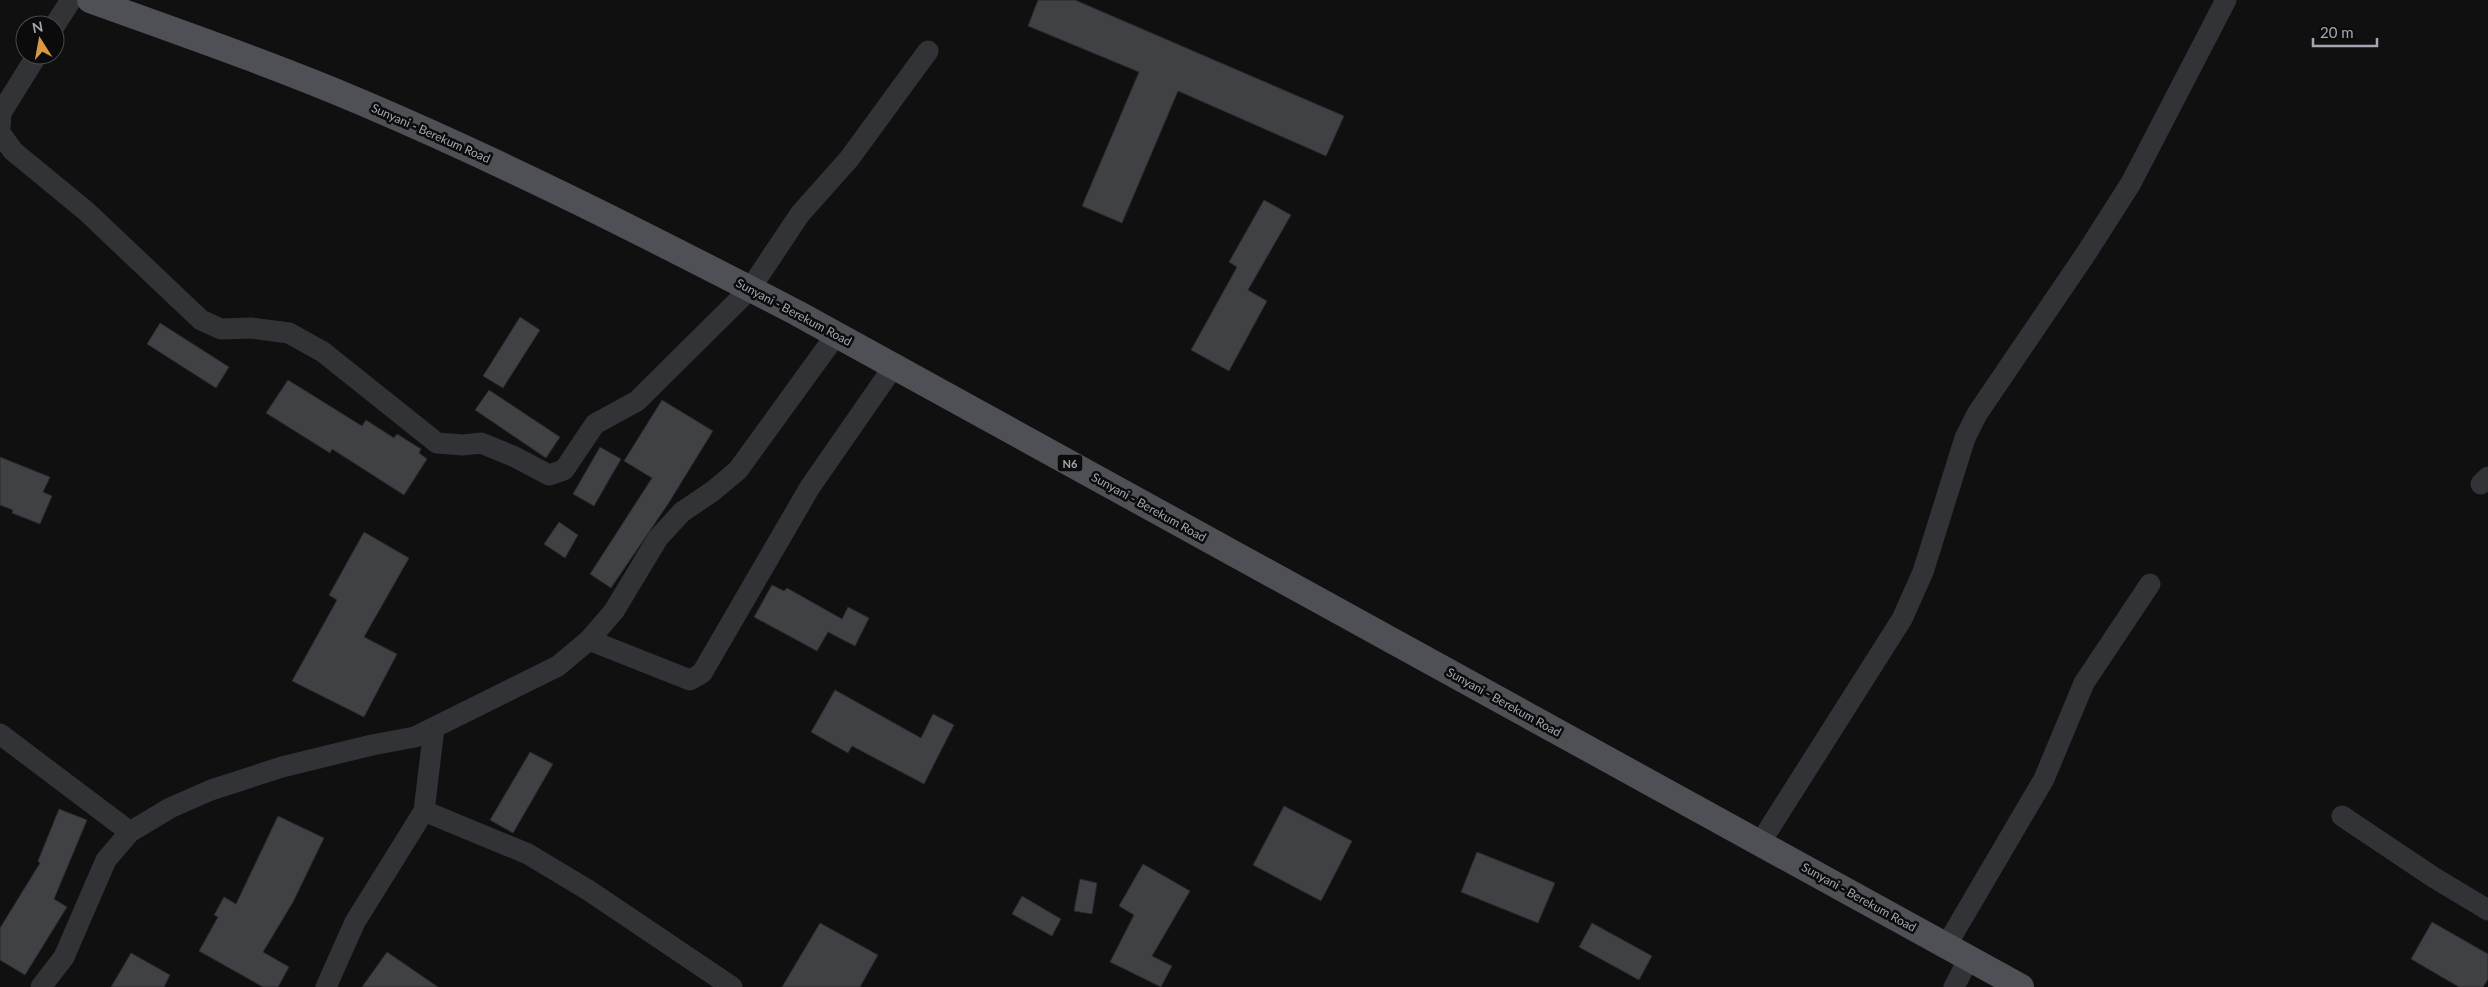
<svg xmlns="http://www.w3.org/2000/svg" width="2488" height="987" font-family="Lato,sans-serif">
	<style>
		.building { fill: #3f4144; stroke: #2b2b2d }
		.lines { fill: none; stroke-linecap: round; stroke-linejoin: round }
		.minor { stroke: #323336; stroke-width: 21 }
		.major { stroke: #4e5055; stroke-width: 26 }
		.labels { text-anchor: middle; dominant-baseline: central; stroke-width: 5; stroke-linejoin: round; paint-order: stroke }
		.shield { fill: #0b0b0c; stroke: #75797f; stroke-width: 1 }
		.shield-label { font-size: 11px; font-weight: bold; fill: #a3a8b0 }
		.street-label { font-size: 12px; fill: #a3a8b0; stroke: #0b0b0c }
	</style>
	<rect width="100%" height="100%" fill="#101011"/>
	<path class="building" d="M 1038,0 L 1075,0 L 1344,116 L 1326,156 L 1178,91 L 1122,223 L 1082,206 L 1139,72 L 1028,26 Z
		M 1264,200 L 1291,215 L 1248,290 L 1267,301 L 1229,371 L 1191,350 L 1237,267 L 1229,262 Z
		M 520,317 L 540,330 L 503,388 L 483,376 Z
		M 160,323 L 229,367 L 216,388 L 147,344 Z
		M 288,380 L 362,426 L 366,420 L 394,438 L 397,434 L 421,449 L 419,453 L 427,459 L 404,495 L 332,449 L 330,453 L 266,413 Z
		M 489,390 L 560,437 L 546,458 L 475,410 Z
		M 662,400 L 713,431 L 668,504 L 611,588 L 590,574 L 652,478 L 624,461 Z
		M 600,447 L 621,459 L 594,506 L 573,494 Z
		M 0,457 L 50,477 L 43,492 L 52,496 L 40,524 L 12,513 L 13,510 L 0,505 Z
		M 559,522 L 578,535 L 565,558 L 544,544 Z
		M 364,532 L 409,558 L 364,637 L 397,654 L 364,717 L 292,681 L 337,600 L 329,595 Z
		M 772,585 L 784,591 L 787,588 L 842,619 L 848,607 L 869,618 L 855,646 L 828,632 L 817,651 L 754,617 Z
		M 835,690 L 921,738 L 933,714 L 954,725 L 924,784 L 852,746 L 848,753 L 811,732 Z
		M 530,752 L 553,764 L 513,833 L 490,820 Z
		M 1284,806 L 1352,841 L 1321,901 L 1253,865 Z
		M 59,809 L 87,820 L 54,899 L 67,907 L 25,975 L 0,960 L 0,928 L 40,863 L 38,861 Z
		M 278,816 L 324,838 L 293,902 L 263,952 L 289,967 L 278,987 L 263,987 L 199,951 L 218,917 L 214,915 L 224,897 L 236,904 Z
		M 1477,852 L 1555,883 L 1538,923 L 1461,892 Z
		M 1143,864 L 1190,891 L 1152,956 L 1172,966 L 1161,987 L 1110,962 L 1134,915 L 1119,906 Z
		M 1080,879 L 1097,883 L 1092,914 L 1074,911 Z
		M 1022,896 L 1061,919 L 1052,936 L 1012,914 Z
		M 2432,922 L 2488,954 L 2488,979 L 2483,987 L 2459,987 L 2411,959 Z
		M 820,923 L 878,955 L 860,987 L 782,987 Z
		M 1592,923 L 1652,956 L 1639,980 L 1579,947 Z
		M 387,952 L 438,987 L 362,987 Z
		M 131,953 L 170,975 L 164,987 L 111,987 Z"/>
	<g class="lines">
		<path class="minor" d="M 55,25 L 71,0
			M 0,128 L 1,113 L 37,55
			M 0,133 L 13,151 L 86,211 L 201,320 L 221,329 L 251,328 L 289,333 L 323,352 L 437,443 L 463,445 L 481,443 L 515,457 L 549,475 L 564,470 L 595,424 L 637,401 L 750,289 L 800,214 L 849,159 L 928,51
			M 2481,484 L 2488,477
			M 589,640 L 690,680 L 702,673 L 810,487 L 894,366
			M 0,734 L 130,832
			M 424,811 L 528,854 L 588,890 L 732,987
			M 2342,816 L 2433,877 L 2488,910
			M 1760,843 L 1902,619 L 1923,572 L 1965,438 L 1977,414 L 2087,252 L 2131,183 L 2226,0
			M 1946,946 L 2044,779 L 2084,683 L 2150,584
			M 41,987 L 64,957 L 106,860 L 130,832 L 170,808 L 211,790 L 282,767 L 372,745 L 415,737 L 558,666 L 589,640 L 614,611 L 658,538 L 682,512 L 713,491 L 738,470 L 836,335
			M 326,987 L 355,922 L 424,811 L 434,728
			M 1954,987 L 1969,958"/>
		<path class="major" d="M 90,0 C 181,33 274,65 363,103 C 511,166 654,239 797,313 L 2021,987"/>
	</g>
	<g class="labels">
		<rect class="shield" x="1057.5" y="454.5" width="25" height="17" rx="4"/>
		<g class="shield-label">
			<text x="1070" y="463">N6</text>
		</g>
		<g class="street-label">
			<text transform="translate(431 133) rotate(24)">Sunyani - Berekum Road</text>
			<text transform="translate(794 312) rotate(28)">Sunyani - Berekum Road</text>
			<text transform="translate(1149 507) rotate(29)">Sunyani - Berekum Road</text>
			<text transform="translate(1504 702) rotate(29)">Sunyani - Berekum Road</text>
			<text transform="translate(1859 897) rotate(29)">Sunyani - Berekum Road</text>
		</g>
	</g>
	<g transform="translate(40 40) rotate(349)"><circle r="24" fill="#0b0b0c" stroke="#484a4e"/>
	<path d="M0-4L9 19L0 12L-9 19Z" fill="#d99841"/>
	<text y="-8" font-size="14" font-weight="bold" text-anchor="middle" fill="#a3a8b0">N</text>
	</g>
	<path d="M2313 38v8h64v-8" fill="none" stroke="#a3a8b0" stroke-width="2.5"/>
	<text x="2320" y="38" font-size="15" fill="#a3a8b0" stroke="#0b0b0c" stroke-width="4" paint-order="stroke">20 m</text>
</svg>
